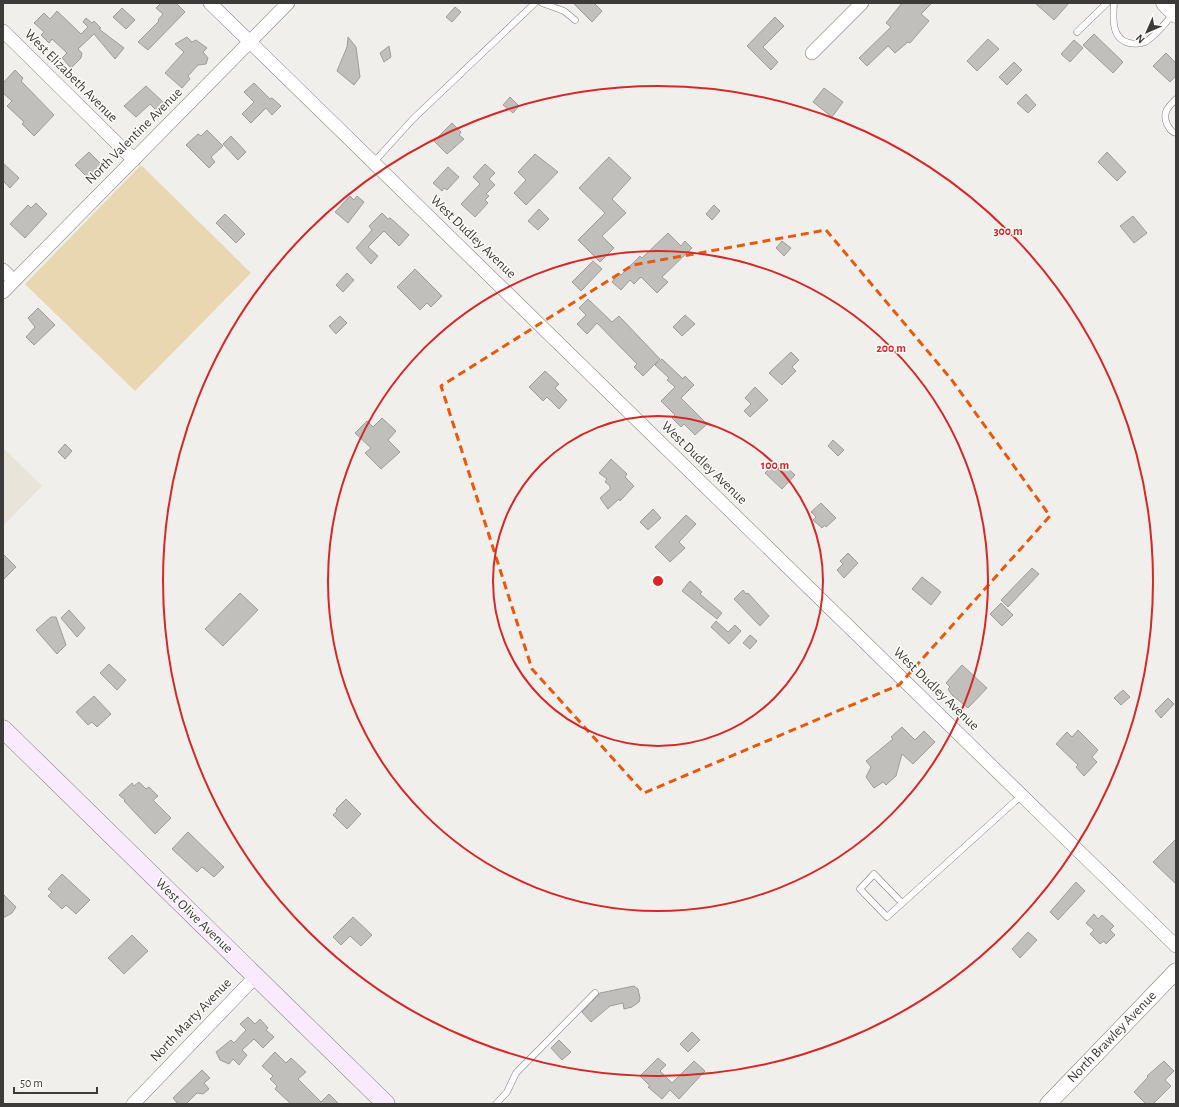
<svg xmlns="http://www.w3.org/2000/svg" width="1179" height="1107" font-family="'Alegreya Sans',sans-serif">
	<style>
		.built { fill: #e9e4da }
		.green { fill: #e9d7b1 }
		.building { fill: #c0bfbc; stroke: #9f9d9a }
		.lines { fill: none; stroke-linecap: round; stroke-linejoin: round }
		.service-casing { stroke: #7e7d7a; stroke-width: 7 }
		.minor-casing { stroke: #7e7d7a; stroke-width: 14 }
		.tertiary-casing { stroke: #7e7d7a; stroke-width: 17 }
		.secondary-casing { stroke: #7e7d7a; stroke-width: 19 }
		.service { stroke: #fff; stroke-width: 6 }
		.minor { stroke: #fff; stroke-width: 13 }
		.tertiary { stroke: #fff; stroke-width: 16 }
		.secondary { stroke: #faeafe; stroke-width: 18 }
		.marked { fill: none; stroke: #e8590c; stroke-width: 3; stroke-dasharray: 8 5; stroke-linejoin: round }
		.ring { fill: none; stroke: #d62828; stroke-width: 2 }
		.labels { text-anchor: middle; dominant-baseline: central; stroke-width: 3; stroke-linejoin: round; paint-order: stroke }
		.street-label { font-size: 14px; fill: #3c3b3a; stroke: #fefcf9 }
		.centre { fill: #d62828; stroke: #fefcf9; stroke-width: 2 }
		.ring-label { font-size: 12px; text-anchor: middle; font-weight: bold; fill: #d62828; stroke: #fefcf9; stroke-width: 3; stroke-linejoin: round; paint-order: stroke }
	</style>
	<rect width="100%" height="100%" fill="#f1efec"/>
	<path class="built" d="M 3,448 L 42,486 L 3,526 Z"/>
	<path class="green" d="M 141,165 L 251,273 L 135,391 L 25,284 Z"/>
	<path class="building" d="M 161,3 L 176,3 L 185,12 L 148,50 L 138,42 L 159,21 L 158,20 L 163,14 L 156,8 Z
		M 573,3 L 594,3 L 602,11 L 592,22 Z
		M 902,3 L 932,3 L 921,14 L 929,21 L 910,43 L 908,42 L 895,53 L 888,46 L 867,66 L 859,58 L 891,27 L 886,23 Z
		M 1035,3 L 1069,3 L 1054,20 Z
		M 455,7 L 461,12 L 452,22 L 446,17 Z
		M 122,8 L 135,20 L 126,29 L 113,17 Z
		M 57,11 L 81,34 L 88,27 L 83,22 L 86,18 L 92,23 L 94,21 L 101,28 L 99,29 L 124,48 L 115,59 L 94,34 L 78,49 L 82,53 L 81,58 L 71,68 L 62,58 L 67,53 L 52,39 L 49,43 L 41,35 L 44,32 L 34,23 L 44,13 L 50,19 Z
		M 775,17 L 784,26 L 763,47 L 778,62 L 771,70 L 747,46 Z
		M 1094,34 L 1123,62 L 1113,73 L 1083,45 Z
		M 187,37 L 192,42 L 196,40 L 207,48 L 203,52 L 208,58 L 206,64 L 198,65 L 188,76 L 190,79 L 182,88 L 165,73 L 184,52 L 175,44 Z
		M 348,37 L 356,47 L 360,77 L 354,85 L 337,71 L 347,47 Z
		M 988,39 L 999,49 L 977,71 L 967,61 Z
		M 1074,40 L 1083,48 L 1070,62 L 1061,54 Z
		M 389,46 L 391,57 L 384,62 L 380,53 Z
		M 1166,53 L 1176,63 L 1176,76 L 1170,82 L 1153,66 Z
		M 1014,62 L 1022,70 L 1007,85 L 999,77 Z
		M 15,70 L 23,78 L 21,81 L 54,115 L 34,136 L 22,124 L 24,122 L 7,106 L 12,101 L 3,93 L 3,83 Z
		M 254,83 L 270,99 L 272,98 L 281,106 L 272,115 L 266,108 L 251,123 L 242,114 L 254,102 L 244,92 Z
		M 146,86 L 164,103 L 157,111 L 150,104 L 136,117 L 124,106 Z
		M 824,88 L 843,102 L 832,117 L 813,102 Z
		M 1026,94 L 1036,105 L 1028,113 L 1017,103 Z
		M 510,97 L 519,106 L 513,113 L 503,105 Z
		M 452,123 L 461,132 L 459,135 L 464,139 L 447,154 L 434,141 Z
		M 207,130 L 223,146 L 211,157 L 215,162 L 209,168 L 186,145 L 198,134 L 201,136 Z
		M 231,136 L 246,152 L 238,160 L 223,144 Z
		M 89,152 L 103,166 L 89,179 L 75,165 Z
		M 1107,152 L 1126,172 L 1117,181 L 1098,162 Z
		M 535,154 L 558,172 L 526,205 L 514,193 L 526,180 L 518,172 Z
		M 609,157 L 631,178 L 612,199 L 626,213 L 602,236 L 614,248 L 600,262 L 578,240 L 605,213 L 579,188 Z
		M 3,163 L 19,178 L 10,188 L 3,181 Z
		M 485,164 L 495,173 L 489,179 L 495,185 L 486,194 L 489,196 L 485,200 L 488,203 L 475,217 L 461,204 L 480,184 L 473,177 Z
		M 448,167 L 459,177 L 447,190 L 444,188 L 442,191 L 433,183 Z
		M 350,196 L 354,200 L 357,196 L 364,202 L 348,223 L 335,212 Z
		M 36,203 L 47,214 L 25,238 L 10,224 L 28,205 L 31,208 Z
		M 714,205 L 720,211 L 712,220 L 706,214 Z
		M 539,209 L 549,219 L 538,230 L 528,221 Z
		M 382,213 L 388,219 L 390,218 L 396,223 L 409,235 L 399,246 L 384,231 L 368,247 L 378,256 L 371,264 L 356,248 L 372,230 L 369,226 Z
		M 225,214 L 245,234 L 236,243 L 216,223 Z
		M 1133,216 L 1147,233 L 1134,243 L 1120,226 Z
		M 668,233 L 681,246 L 685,241 L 692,248 L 662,277 L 668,282 L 657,293 L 641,277 L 634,284 L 630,280 L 621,290 L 612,282 L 619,273 L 621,275 L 640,256 L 642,258 Z
		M 782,241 L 791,248 L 784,256 L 776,248 Z
		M 593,261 L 602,269 L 581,291 L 572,282 Z
		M 415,269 L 442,296 L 431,307 L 427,303 L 420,310 L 397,287 Z
		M 347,273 L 354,280 L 343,292 L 336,285 Z
		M 588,299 L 612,322 L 619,316 L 660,359 L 643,376 L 634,367 L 637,364 L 597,323 L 587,334 L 577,324 L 586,315 L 579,308 Z
		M 38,308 L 55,325 L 34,345 L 26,337 L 35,327 L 28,318 Z
		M 685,315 L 695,324 L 682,336 L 673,327 Z
		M 340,316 L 347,323 L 336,334 L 329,326 Z
		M 791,352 L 799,360 L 792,367 L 796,371 L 782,385 L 769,373 Z
		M 662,359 L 683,379 L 685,376 L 694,385 L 681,398 L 707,424 L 695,435 L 684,424 L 681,427 L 672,418 L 675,415 L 661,401 L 675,387 L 667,380 L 669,378 L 655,365 Z
		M 545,371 L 559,384 L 555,388 L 567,400 L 559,409 L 547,397 L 543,401 L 529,387 Z
		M 755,387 L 768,400 L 750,417 L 744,411 L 751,404 L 745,398 Z
		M 382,418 L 396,431 L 388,440 L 400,452 L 381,469 L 365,453 L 371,448 L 355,433 L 367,421 L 373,427 Z
		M 833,440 L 844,450 L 838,456 L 828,446 Z
		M 65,444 L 72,451 L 65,459 L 58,452 Z
		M 611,459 L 627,474 L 625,477 L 634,486 L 620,501 L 619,499 L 608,509 L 600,498 L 610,489 L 610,486 L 605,482 L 607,479 L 599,473 Z
		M 774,464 L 779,468 L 783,464 L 795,475 L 782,489 L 765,473 Z
		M 821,503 L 836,518 L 826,527 L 825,525 L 822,528 L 813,520 L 816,517 L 811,512 Z
		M 653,509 L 661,518 L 648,530 L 640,522 Z
		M 686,515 L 696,524 L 679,542 L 685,548 L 670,562 L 655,547 Z
		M 848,553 L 858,563 L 844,578 L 837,570 L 843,564 L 840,561 Z
		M 3,554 L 16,567 L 3,580 Z
		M 1032,568 L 1039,574 L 1008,607 L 1001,600 Z
		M 922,577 L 941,592 L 931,605 L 912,589 Z
		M 690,581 L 702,592 L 700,594 L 722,613 L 717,619 L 682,591 Z
		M 743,590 L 746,594 L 748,593 L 769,616 L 760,626 L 734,599 Z
		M 240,593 L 258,610 L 223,646 L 205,629 Z
		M 1001,603 L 1013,615 L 1002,626 L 990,614 Z
		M 69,610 L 85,628 L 77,637 L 61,618 Z
		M 51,617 L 56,617 L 66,645 L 57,654 L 36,630 Z
		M 716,621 L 728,632 L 735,625 L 741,631 L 729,644 L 711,627 Z
		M 750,635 L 757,641 L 750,649 L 743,643 Z
		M 109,664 L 126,680 L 117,690 L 100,673 Z
		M 962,665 L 987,688 L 968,708 L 952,695 L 948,689 L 950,687 L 946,683 Z
		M 1123,690 L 1130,697 L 1121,705 L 1114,698 Z
		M 94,696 L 111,714 L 97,727 L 92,722 L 88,725 L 76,712 Z
		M 1168,698 L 1174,704 L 1161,718 L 1155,711 Z
		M 902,727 L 915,740 L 924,731 L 935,742 L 913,764 L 902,754 L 896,776 L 886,785 L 883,782 L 874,788 L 866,777 L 871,767 L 866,761 L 893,739 L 891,737 Z
		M 1078,730 L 1098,750 L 1092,757 L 1097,762 L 1084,776 L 1076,767 L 1078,765 L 1056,744 L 1067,732 L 1072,737 Z
		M 139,782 L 146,789 L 149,787 L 158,796 L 153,800 L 171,818 L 155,834 L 124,801 L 125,800 L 119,795 L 132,783 L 134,786 Z
		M 346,799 L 361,814 L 347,829 L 333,815 L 337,811 L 336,809 Z
		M 188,832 L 224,867 L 214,877 L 202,867 L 197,872 L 172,849 Z
		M 1176,839 L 1176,884 L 1153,862 Z
		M 62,874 L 90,900 L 76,914 L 66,905 L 62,909 L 48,896 L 52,892 L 48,889 Z
		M 1076,882 L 1085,891 L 1058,920 L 1050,912 Z
		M 3,894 L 16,907 L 12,913 L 3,918 Z
		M 1094,914 L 1098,919 L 1102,915 L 1114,926 L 1110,930 L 1115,935 L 1106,944 L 1104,941 L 1100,944 L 1090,934 L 1094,930 L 1086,923 Z
		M 353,917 L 372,935 L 361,946 L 350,936 L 341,945 L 333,937 Z
		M 1028,932 L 1037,940 L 1020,958 L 1012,949 Z
		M 132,935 L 148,951 L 124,974 L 108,958 Z
		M 634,986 L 638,989 L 640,998 L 639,1002 L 632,1007 L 624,1009 L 623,1003 L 610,1006 L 591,1022 L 582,1012 L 600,993 Z
		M 248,1017 L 255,1024 L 260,1019 L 268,1028 L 266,1030 L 274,1037 L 263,1048 L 254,1039 L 242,1050 L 247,1055 L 239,1065 L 233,1059 L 229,1064 L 220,1060 L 216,1052 L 231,1040 L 234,1043 L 246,1030 L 240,1024 Z
		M 692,1032 L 700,1040 L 688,1052 L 680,1044 Z
		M 559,1040 L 571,1052 L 562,1060 L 551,1048 Z
		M 275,1052 L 286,1063 L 291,1058 L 306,1072 L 298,1079 L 321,1102 L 329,1094 L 339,1104 L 291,1104 L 275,1089 L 277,1086 L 270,1079 L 273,1076 L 262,1066 Z
		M 658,1058 L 666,1065 L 660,1071 L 672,1083 L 694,1061 L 705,1071 L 679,1099 L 670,1090 L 662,1099 L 648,1087 L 650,1086 L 640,1076 Z
		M 1164,1061 L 1174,1071 L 1165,1080 L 1171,1086 L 1153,1104 L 1146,1104 L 1134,1092 L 1148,1077 L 1147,1076 Z
		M 202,1070 L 210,1078 L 204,1083 L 209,1089 L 203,1094 L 197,1093 L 186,1104 L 178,1104 L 173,1098 Z"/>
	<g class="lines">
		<g class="service-casing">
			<path id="service" d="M 542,3 L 564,11 L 575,20
				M 1114,3 C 1113,17 1111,39 1129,43 C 1134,44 1140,44 1145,42 C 1156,36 1166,22 1174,13
				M 1077,32 L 1107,3
				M 1176,99 C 1168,107 1162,113 1167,124 C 1169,128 1171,132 1176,133
				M 374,162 L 413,119 L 535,3
				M 902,903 L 874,874 L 860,889 L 887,917 L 1022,795
				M 496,1104 L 507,1092 L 516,1073 L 595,993"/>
		</g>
		<g class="minor-casing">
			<path id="minor" d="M 210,3 L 1176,946
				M 3,31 L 134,160
				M 812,53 L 862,3
				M 3,270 L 14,281
				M 3,292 L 288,3
				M 133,1104 L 256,976"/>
		</g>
		<g class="tertiary-casing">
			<path id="tertiary" d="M 1164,3 L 1176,15
				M 1048,1104 L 1176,971"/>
		</g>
		<g class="secondary-casing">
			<path id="secondary" d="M 3,729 L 386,1104"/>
		</g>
		<use href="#service" class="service"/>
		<use href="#minor" class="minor"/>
		<use href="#tertiary" class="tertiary"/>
		<use href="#secondary" class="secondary"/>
	</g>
	<path class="marked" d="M 826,230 L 951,379 L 1050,516 L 899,685 L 644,793 L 532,669 L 441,386 L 633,265 Z"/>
	<g class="ring">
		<circle cx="658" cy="581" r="165"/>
		<circle cx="658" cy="581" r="330"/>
		<circle cx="658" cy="581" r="495"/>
	</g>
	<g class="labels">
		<g class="street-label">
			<text transform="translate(71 76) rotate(45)">West Elizabeth Avenue</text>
			<text transform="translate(134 136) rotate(-45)">North Valentine Avenue</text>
			<text transform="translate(473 237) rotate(44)">West Dudley Avenue</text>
			<text transform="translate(704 463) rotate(44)">West Dudley Avenue</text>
			<text transform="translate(936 689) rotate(44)">West Dudley Avenue</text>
			<text transform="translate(194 916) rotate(44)">West Olive Avenue</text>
			<text transform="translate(191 1020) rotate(-46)">North Marty Avenue</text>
			<text transform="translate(1112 1037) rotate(-46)">North Brawley Avenue</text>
		</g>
	</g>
	<circle cx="658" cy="581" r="6" class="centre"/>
	<g class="ring-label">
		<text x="1008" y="235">300 m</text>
		<text x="891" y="352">200 m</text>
		<text x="775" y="469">100 m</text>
	</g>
	<rect width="1179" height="1107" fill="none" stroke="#3c3b3a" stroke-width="8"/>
	<g transform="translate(1147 32) rotate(225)" stroke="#fefcf9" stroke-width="3" paint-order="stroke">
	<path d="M0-3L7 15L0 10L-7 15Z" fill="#3c3b3a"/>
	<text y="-6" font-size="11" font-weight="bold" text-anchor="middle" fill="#3c3b3a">N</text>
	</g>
	<path d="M14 1087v6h83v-6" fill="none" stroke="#3c3b3a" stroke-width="2"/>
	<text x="20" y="1087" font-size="12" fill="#3c3b3a" stroke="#fefcf9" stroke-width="3" paint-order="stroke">50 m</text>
</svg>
